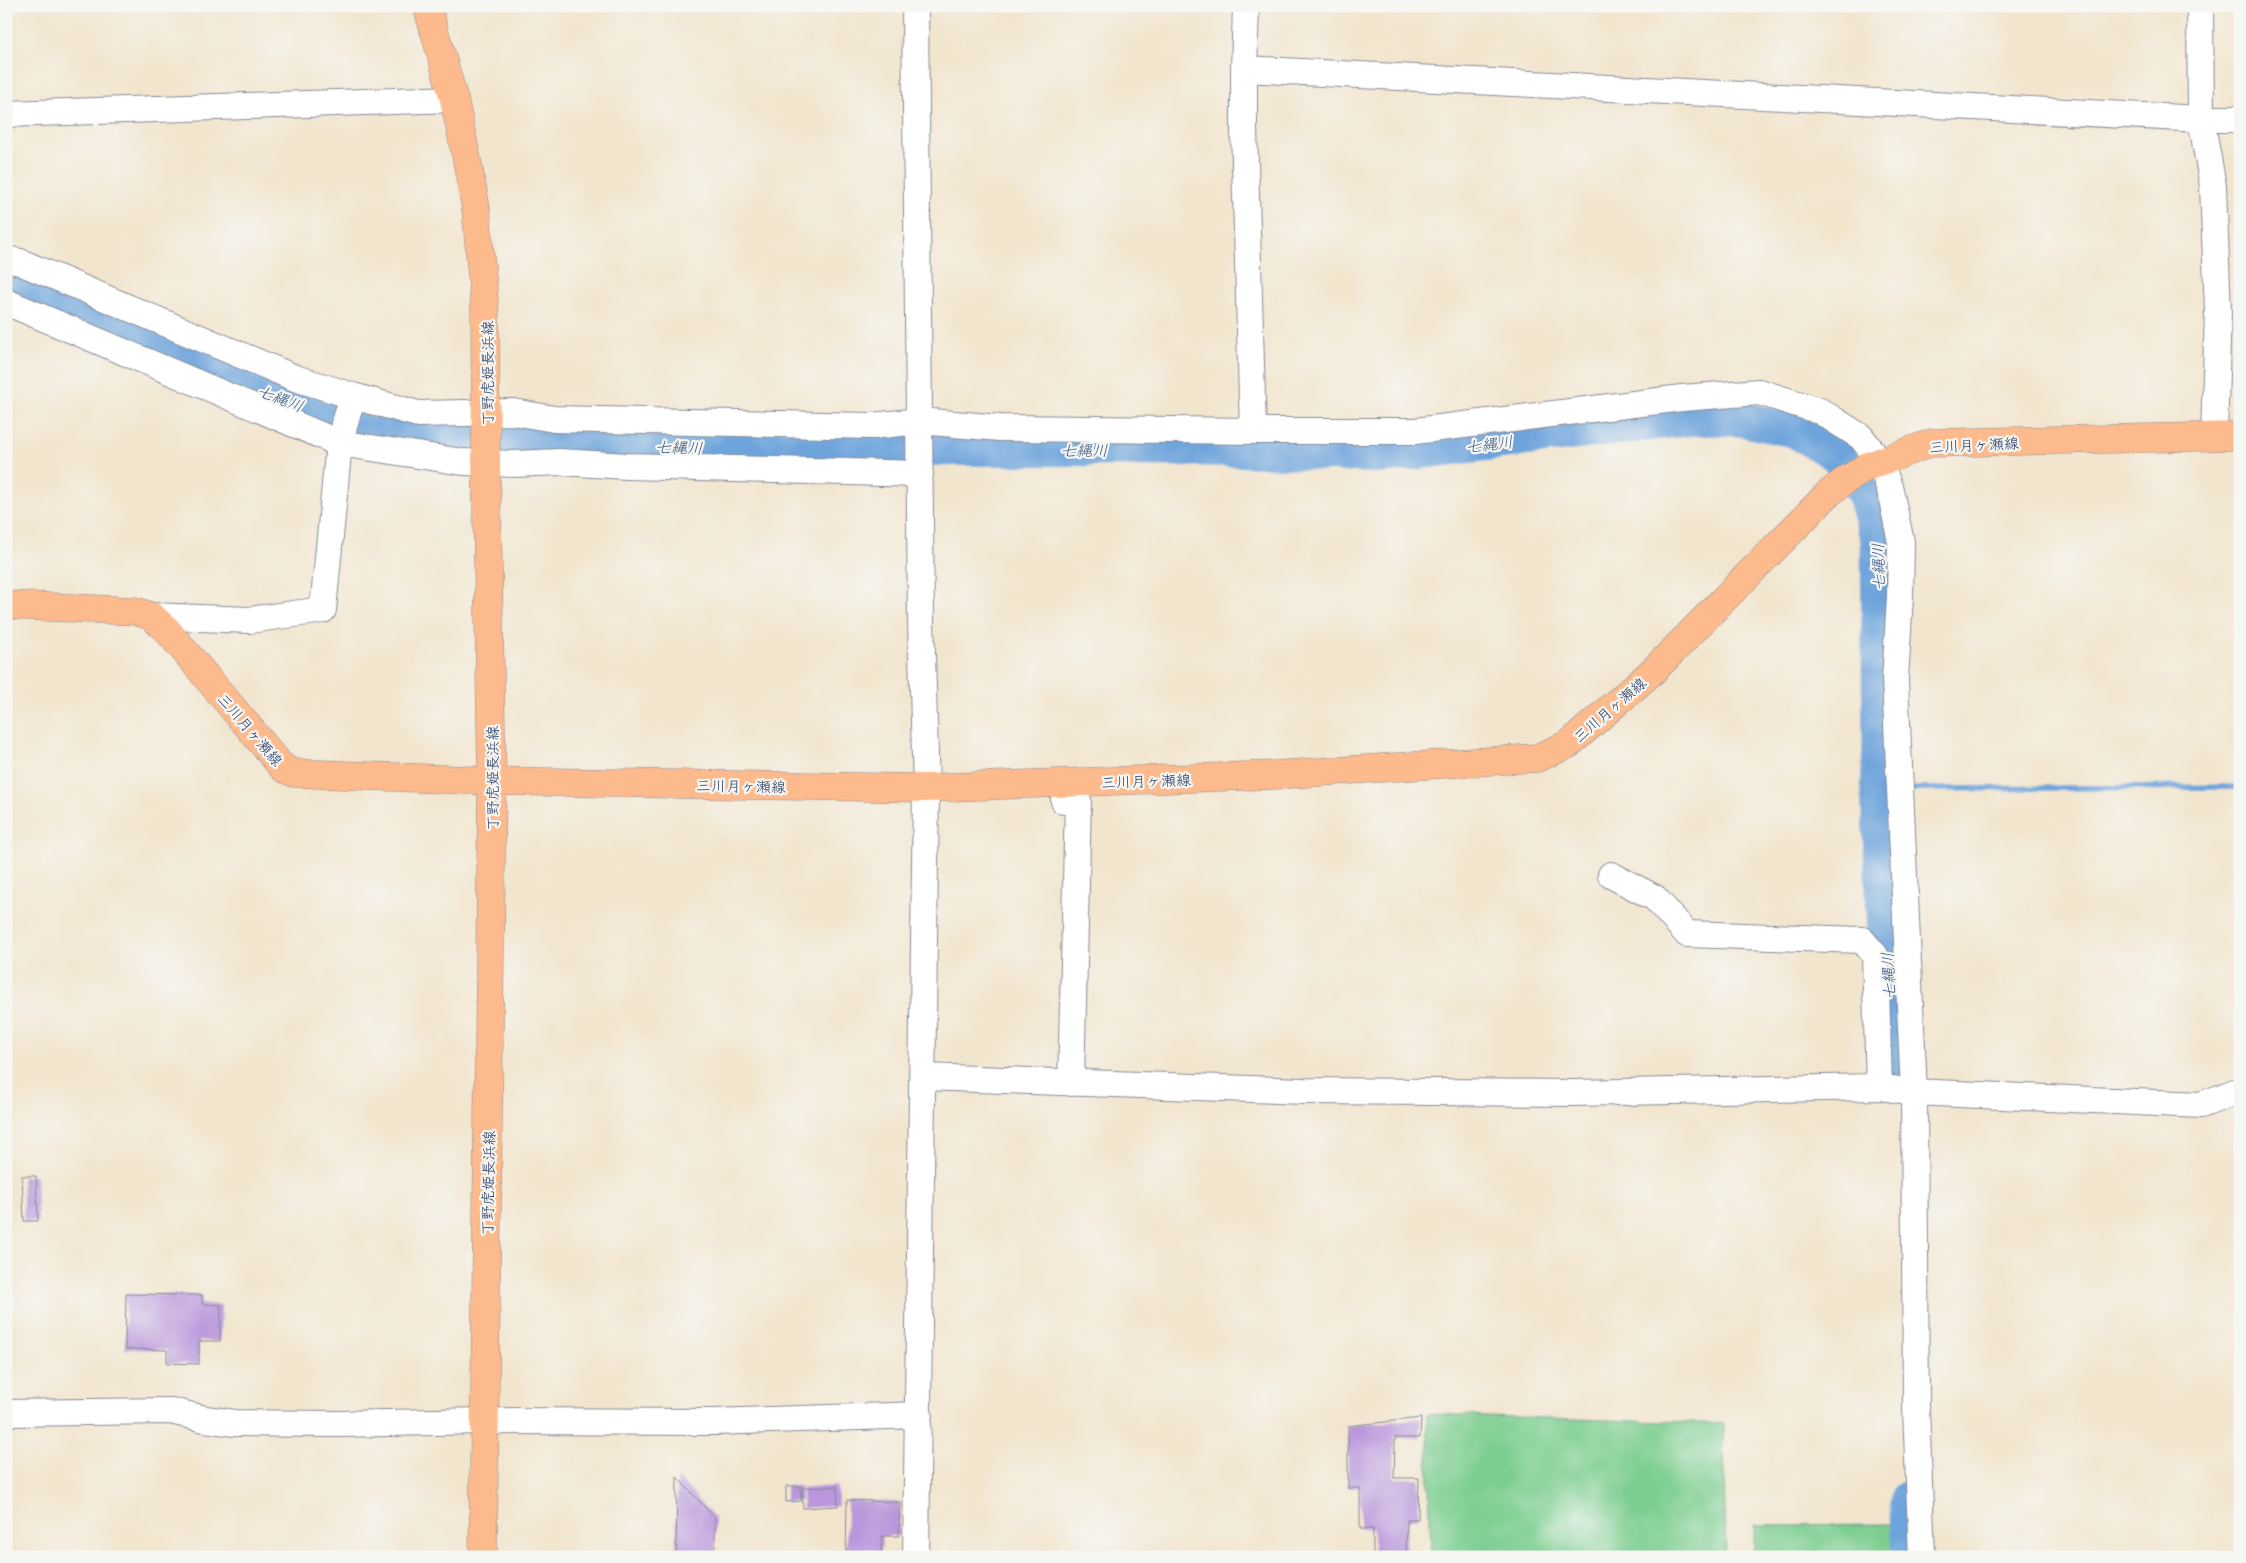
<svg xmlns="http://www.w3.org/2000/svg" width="2246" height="1563" font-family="'Playpen Sans','Klee One',sans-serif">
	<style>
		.green { fill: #7cce90; stroke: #4c7e77 }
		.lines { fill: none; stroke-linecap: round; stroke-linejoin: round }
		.stream { stroke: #6ea4dc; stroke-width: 5.5 }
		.river { stroke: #6ea4dc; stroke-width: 35 }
		.building { fill: #ba97dc }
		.minor-casing { stroke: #868a96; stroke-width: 28 }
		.major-casing { stroke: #868a96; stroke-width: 29 }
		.minor { stroke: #fff; stroke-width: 26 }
		.major { stroke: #fcba8d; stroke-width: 28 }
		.labels { text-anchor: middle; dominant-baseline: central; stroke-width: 4.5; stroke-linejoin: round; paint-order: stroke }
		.street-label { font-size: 15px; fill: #1b2f5e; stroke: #f6f6f2 }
		.water-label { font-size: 16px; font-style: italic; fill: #38588a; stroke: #f6f6f2 }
	</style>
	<rect width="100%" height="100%" fill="#f6f6f2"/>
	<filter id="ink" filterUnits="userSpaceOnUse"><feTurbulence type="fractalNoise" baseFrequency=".02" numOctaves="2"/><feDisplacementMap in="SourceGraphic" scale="10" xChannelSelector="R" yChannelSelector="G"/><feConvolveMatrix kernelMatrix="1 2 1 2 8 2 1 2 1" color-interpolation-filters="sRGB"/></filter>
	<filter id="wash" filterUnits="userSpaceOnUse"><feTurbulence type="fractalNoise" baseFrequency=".0096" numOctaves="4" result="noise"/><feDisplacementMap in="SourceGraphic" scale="20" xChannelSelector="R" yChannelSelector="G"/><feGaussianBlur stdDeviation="1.12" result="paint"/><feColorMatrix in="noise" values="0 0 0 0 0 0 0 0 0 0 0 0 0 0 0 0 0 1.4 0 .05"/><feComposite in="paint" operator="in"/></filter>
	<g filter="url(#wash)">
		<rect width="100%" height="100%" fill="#f2e5ce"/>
		<path class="green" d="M 1427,1414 L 1723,1424 L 1726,1557 L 1431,1557 Z
			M 1899,1524 L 1899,1557 L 1754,1557 L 1754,1525 Z"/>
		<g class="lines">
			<path class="stream" d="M 1878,789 L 1893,789
				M 1907,789 L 2240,787"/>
			<path class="river" d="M 6,282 L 297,404 L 387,430 L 438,440 L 777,448 L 1231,449 L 1385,456 L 1694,418 L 1741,419 L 1794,430 L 1837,455 L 1864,493 L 1878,539 L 1880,750 L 1878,789 L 1892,1074
				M 1908,1498 L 1909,1557"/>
		</g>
		<g id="blocks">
			<path class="building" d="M 22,1176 L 36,1176 L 38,1221 L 24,1221 Z
				M 126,1294 L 202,1295 L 202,1304 L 221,1305 L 220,1341 L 199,1341 L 199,1364 L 167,1363 L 167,1350 L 125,1349 Z
				M 1421,1418 L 1420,1438 L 1395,1438 L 1394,1478 L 1419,1478 L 1418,1519 L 1407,1519 L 1406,1557 L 1373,1557 L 1373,1529 L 1360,1529 L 1360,1488 L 1348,1488 L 1348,1426 Z
				M 677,1477 L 715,1518 L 715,1557 L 676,1557 Z
				M 786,1486 L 800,1486 L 801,1501 L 786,1502 Z
				M 837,1486 L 838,1506 L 803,1508 L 802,1488 Z
				M 847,1500 L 900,1502 L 899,1536 L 882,1536 L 881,1557 L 846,1557 Z"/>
		</g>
	</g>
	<g filter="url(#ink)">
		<use href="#blocks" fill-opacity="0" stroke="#868a96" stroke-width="1"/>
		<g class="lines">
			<g class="minor-casing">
				<path id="minor" d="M 915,6 L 921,621 L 926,788 L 916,1557
					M 1246,6 L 1244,69 L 2201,119 L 2200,6
					M 6,114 L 454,99
					M 6,259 L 20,262 L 295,378 L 353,396 L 418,414 L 513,412 L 554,419 L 872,426 L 920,421 L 1000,428 L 1253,431 L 1244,129 L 1244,69
					M 6,302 L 339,443 L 463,462 L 514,464 L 560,462 L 627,466 L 920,474
					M 1253,431 L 1415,431 L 1682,398 L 1759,392 L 1820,411 L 1861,437 L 1880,461 L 1890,490 L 1901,542 L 1900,597 L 1895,680 L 1914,1092 L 2201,1105 L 2240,1090
					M 2214,436 L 2218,311 L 2213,186 L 2201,119 L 2240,119
					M 151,616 L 249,620 L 323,610 L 339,443 L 353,396
					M 1064,783 L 1064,801 L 1078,801 L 1071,1083
					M 1611,875 L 1655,898 L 1687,934 L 1862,940 L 1875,955 L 1879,1087
					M 924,1077 L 1304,1091 L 1572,1093 L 1879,1087 L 1914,1092 L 1916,1408 L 1922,1557
					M 6,1413 L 171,1411 L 205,1419 L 235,1423 L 338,1424 L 484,1421 L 714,1422 L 919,1415"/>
			</g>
			<g class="major-casing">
				<path id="major" d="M 427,6 L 454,99 L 466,155 L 476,209 L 485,311 L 486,458 L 492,781 L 483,1557
					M 6,605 L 135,611 L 151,616 L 167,630 L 283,768 L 294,773 L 492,781 L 926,788 L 1274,775 L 1537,758 L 1569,744 L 1653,671 L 1828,494 L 1843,482 L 1866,467 L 1931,443 L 2240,436"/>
			</g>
			<use href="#minor" class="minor"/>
			<use href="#major" class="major"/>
		</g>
	</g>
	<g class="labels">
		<g class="street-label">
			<text transform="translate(486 373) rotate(-90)">丁野虎姫長浜線</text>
			<text transform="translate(1974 444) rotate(-3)">三川月ヶ瀬線</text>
			<text transform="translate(1609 709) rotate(-41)">三川月ヶ瀬線</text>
			<text transform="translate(251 729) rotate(49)">三川月ヶ瀬線</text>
			<text transform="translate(491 778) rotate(-90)">丁野虎姫長浜線</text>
			<text transform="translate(1146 780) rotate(-2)">三川月ヶ瀬線</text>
			<text transform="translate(741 785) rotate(1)">三川月ヶ瀬線</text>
			<text transform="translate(487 1183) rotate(-89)">丁野虎姫長浜線</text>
		</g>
		<g class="water-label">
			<text transform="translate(281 397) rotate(21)">七縄川</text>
			<text transform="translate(1489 443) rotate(-7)">七縄川</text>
			<text transform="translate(679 446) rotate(2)">七縄川</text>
			<text x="1084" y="449">七縄川</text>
			<text transform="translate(1877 567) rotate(-91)">七縄川</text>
			<text transform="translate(1887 976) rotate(-93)">七縄川</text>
		</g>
	</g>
	<rect width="2246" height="1563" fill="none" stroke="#f6f6f2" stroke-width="25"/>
</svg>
